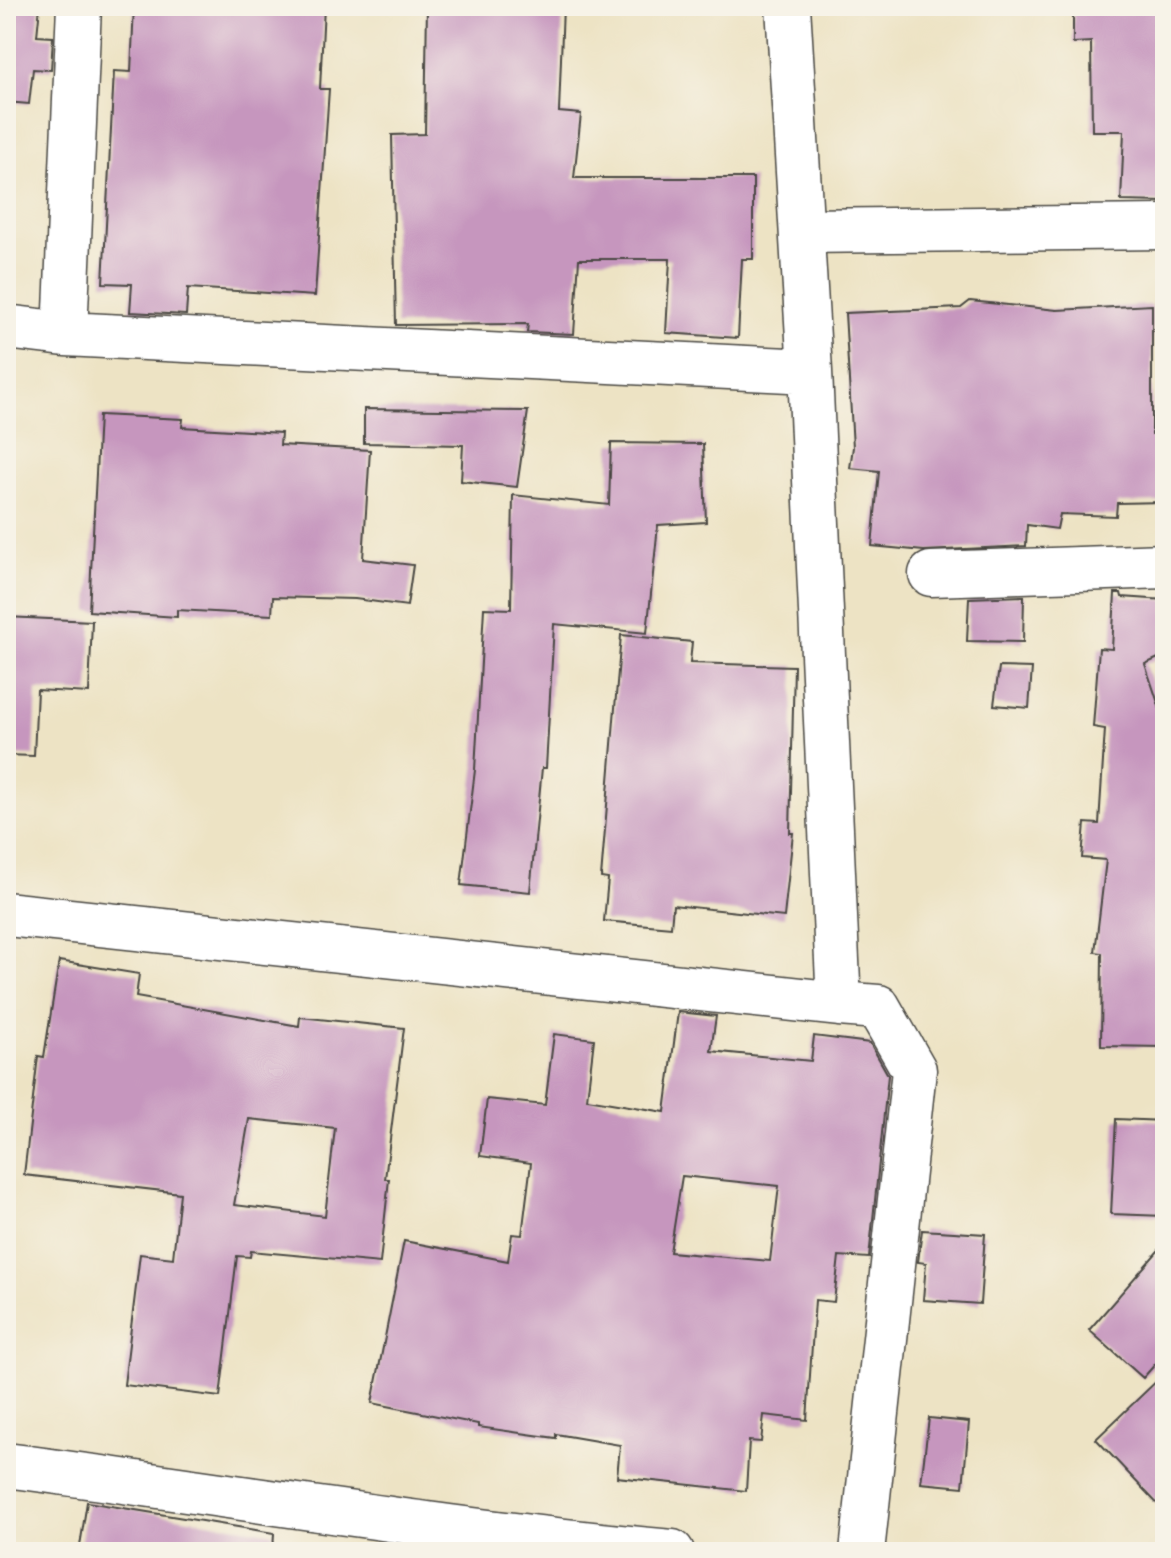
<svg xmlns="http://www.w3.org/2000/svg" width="1171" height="1558" font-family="'Patrick Hand',sans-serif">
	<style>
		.building { fill: #c696be; fill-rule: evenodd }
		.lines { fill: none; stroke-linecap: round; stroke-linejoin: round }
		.street-casing { stroke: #484742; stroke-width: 47 }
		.street { stroke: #fff; stroke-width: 44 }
	</style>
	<rect width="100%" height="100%" fill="#f7f3e8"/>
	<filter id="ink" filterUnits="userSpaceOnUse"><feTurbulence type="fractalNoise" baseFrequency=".0125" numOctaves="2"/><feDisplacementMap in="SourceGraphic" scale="16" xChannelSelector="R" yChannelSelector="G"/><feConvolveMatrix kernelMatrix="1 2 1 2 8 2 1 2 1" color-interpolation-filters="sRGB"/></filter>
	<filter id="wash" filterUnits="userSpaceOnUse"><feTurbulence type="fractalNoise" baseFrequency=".006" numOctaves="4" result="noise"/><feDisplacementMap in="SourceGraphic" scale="32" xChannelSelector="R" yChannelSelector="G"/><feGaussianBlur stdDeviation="1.8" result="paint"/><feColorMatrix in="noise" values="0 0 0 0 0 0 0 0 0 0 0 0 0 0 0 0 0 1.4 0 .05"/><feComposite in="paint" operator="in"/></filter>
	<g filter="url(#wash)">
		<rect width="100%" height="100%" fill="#ede3c4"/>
		<g id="blocks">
			<path class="building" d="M 6,6 L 40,6 L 37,36 L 53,37 L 51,70 L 33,69 L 29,104 L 6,102 Z
				M 134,6 L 324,6 L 320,89 L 329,89 L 315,296 L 188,288 L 186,315 L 130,312 L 132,284 L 103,283 L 114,71 L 131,72 Z
				M 427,6 L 563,6 L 559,112 L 581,114 L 574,178 L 753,178 L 753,259 L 742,259 L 738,338 L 666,333 L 670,259 L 579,259 L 574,334 L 527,332 L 528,324 L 396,325 L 392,135 L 425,134 Z
				M 1073,6 L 1165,6 L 1165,202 L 1121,201 L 1124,131 L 1092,131 L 1091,42 L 1073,43 Z
				M 970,301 L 1057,310 L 1152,305 L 1152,434 L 1165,434 L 1165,502 L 1117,503 L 1116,516 L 1060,514 L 1057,529 L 1027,525 L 1026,546 L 924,551 L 872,546 L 879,471 L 850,468 L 853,447 L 845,313 L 961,308 Z
				M 364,409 L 528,411 L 517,487 L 461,481 L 463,445 L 364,443 Z
				M 99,415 L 183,419 L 182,427 L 281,433 L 280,445 L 370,450 L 363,559 L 413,565 L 407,606 L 355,599 L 273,597 L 272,615 L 177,610 L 177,617 L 89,611 Z
				M 611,443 L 703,444 L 706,522 L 658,525 L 647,633 L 554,624 L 546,768 L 542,768 L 530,892 L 461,885 L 475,770 L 484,608 L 511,609 L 513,495 L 609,505 Z
				M 1115,593 L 1121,593 L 1122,597 L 1165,600 L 1165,655 L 1145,664 L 1165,724 L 1165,1047 L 1101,1046 L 1102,953 L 1095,952 L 1106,860 L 1082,858 L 1085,823 L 1099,824 L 1105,729 L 1093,727 L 1099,648 L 1112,649 Z
				M 1024,596 L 1023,642 L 967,641 L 969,598 Z
				M 6,617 L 92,621 L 89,693 L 37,690 L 34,756 L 6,755 Z
				M 621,635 L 692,642 L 690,663 L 794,666 L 790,833 L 793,833 L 784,917 L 673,905 L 671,927 L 604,921 L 608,879 L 601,878 Z
				M 999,667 L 1032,668 L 1029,708 L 994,705 Z
				M 59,961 L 139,974 L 136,997 L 299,1026 L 300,1017 L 404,1028 L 385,1179 L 389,1179 L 380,1263 L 251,1251 L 250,1257 L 237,1256 L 220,1397 L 124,1385 L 140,1254 L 173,1258 L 180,1193 L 24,1175 L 38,1056 L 44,1057 ZM 249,1119 L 335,1128 L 325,1216 L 234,1205 Z
				M 678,1012 L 716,1016 L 711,1051 L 811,1061 L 814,1036 L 870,1043 L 888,1075 L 869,1258 L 839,1256 L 834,1302 L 815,1300 L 807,1420 L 764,1415 L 761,1442 L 749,1441 L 746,1491 L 617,1477 L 620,1445 L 556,1434 L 556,1438 L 478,1427 L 478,1424 L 372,1403 L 404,1241 L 508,1261 L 512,1234 L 522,1235 L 531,1163 L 480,1156 L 487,1099 L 545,1105 L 554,1034 L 594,1039 L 587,1099 L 665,1112 ZM 682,1176 L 779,1186 L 770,1261 L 670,1252 Z
				M 1116,1119 L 1165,1121 L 1165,1216 L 1111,1214 Z
				M 922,1230 L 985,1234 L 980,1304 L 923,1300 L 926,1263 L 918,1262 Z
				M 1165,1243 L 1165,1353 L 1143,1378 L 1089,1330 Z
				M 1165,1373 L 1165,1512 L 1096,1439 Z
				M 929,1418 L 969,1422 L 963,1487 L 921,1483 Z
				M 87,1502 L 274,1533 L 273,1552 L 79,1552 Z"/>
		</g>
	</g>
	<g filter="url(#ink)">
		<use href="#blocks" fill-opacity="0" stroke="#484742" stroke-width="2"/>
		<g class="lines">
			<g class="street-casing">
				<path id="street" d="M 788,6 L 810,371 L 839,1004 L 878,1007 L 914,1070 L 862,1552
					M 802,231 L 1165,227
					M 6,327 L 65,334 L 810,371
					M 65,334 L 79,6
					M 931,574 L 1165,566
					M 6,914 L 839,1004
					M 6,1465 C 228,1494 449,1532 672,1552"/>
			</g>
			<use href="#street" class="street"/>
		</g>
	</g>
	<rect width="1171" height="1558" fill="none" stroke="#f7f3e8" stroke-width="32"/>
</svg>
